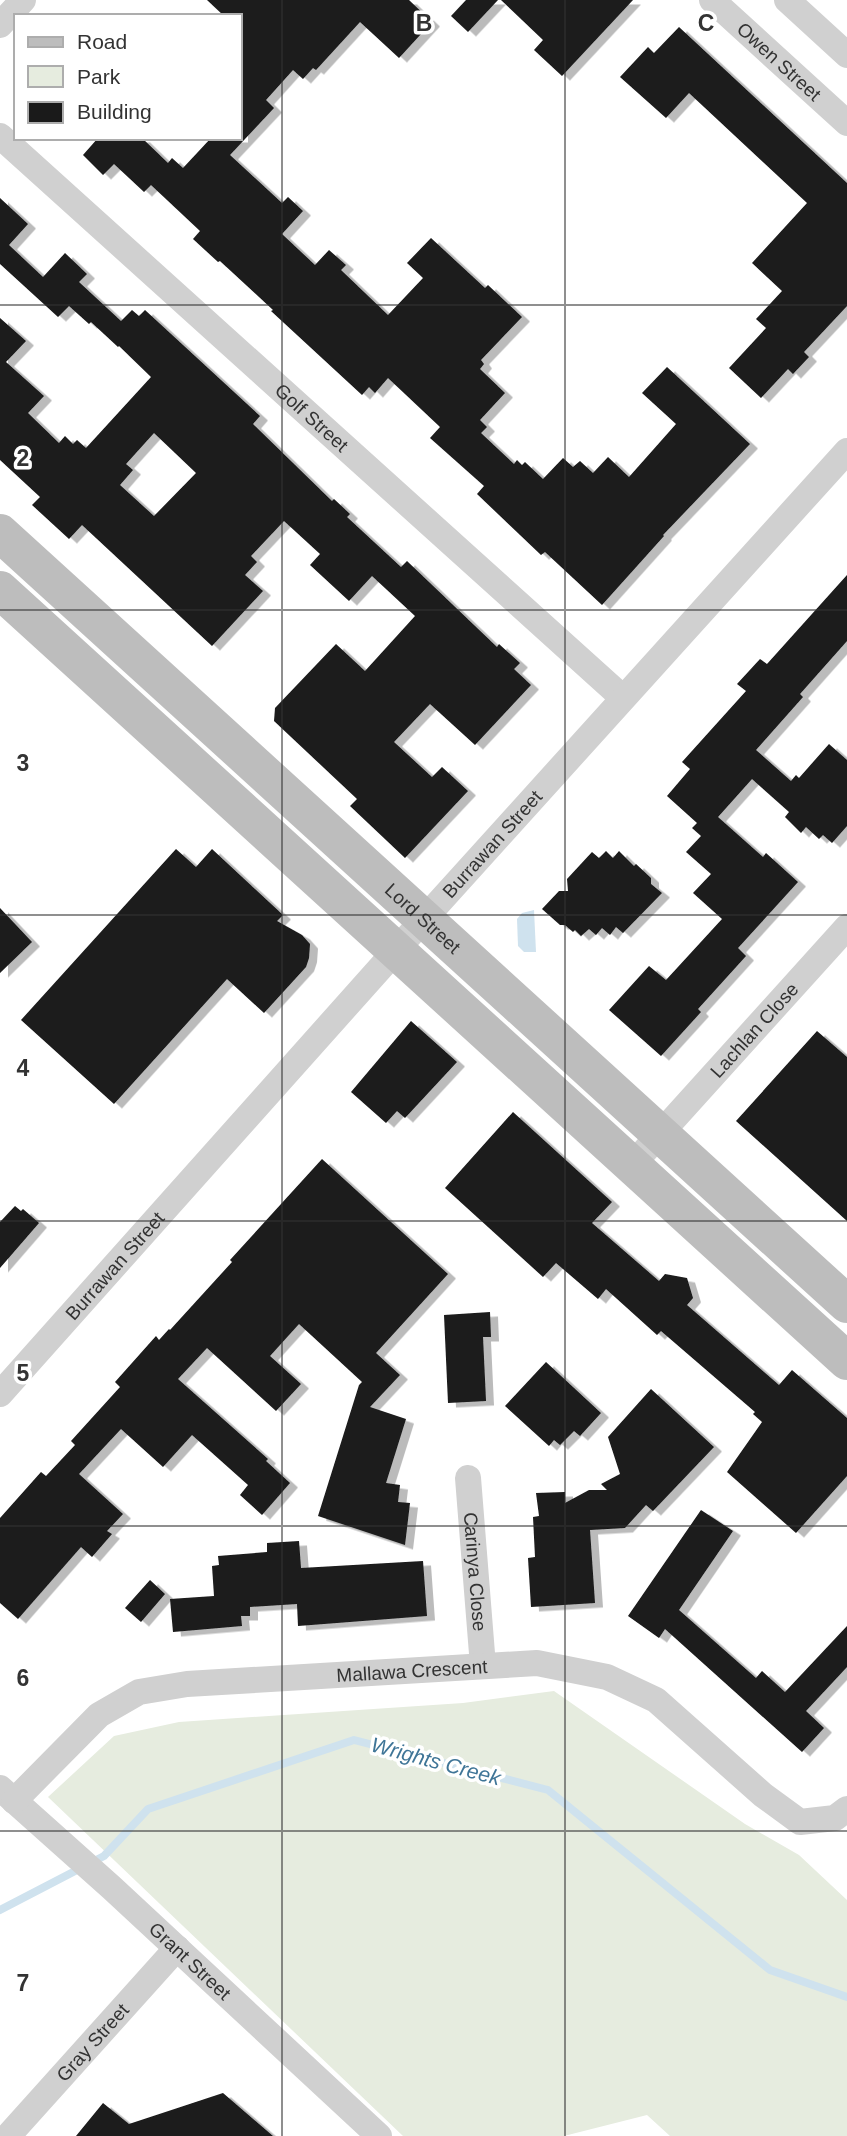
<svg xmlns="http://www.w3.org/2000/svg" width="847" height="2136" font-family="Helvetica,sans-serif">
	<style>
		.green { fill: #e6ecdf }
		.water { fill: #cfe2ee }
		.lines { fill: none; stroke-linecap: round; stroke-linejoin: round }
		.stream { stroke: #cfe2ee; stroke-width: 8 }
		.building { fill: #1a1a1a; fill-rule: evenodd; filter: url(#shadow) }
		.street { stroke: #d0d0d0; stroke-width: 26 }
		.secondary { stroke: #bdbdbd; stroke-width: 38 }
		.grid { fill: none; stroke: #333; stroke-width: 2; stroke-opacity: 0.55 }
		.labels { text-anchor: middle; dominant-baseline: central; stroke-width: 7; stroke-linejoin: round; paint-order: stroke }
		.street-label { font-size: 19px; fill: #333; stroke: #fff }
		.water-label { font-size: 21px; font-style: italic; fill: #3f7597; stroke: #fff }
		.grid-label { font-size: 23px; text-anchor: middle; font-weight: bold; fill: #333; stroke: #fff; stroke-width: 7; stroke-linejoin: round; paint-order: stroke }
	</style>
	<defs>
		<filter id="shadow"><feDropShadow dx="8" dy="4.5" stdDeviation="0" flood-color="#0004"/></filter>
	</defs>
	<rect width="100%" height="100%" fill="#fff"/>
	<path class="green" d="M 554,1691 L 745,1824 L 799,1855 L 847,1900 L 847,2136 L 670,2136 L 647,2115 L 564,2136 L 403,2136 L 48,1797 L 114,1736 L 179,1722 L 463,1703 Z"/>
	<path class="water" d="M 534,910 L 536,952 L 524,952 L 518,946 L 517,919 L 522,913 Z"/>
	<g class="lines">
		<path class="stream" d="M 0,1910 L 104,1856 L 148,1809 L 354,1740 L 548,1790 L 770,1970 L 847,1997"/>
	</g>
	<path class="building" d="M 207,0 L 409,0 L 432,22 L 399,58 L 360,22 L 316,70 L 313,68 L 303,79 L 293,70 L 266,100 L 274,108 L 230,155 L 282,203 L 288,197 L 303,211 L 282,234 L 315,265 L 329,250 L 346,265 L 341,270 L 388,315 L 423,278 L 407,263 L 431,238 L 485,288 L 488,285 L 522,317 L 481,360 L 484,364 L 480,369 L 505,393 L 480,420 L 487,427 L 481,433 L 514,464 L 517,460 L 522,465 L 525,462 L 543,479 L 563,458 L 573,467 L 580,461 L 593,473 L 608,457 L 629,477 L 676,424 L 642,393 L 667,367 L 750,444 L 663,535 L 664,536 L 602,605 L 545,552 L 541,555 L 477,494 L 484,486 L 430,438 L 440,427 L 388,378 L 375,393 L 369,387 L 362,395 L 271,311 L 273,310 L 220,261 L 218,262 L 193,239 L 200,231 L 151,185 L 144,192 L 114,164 L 103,175 L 83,155 L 98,138 L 142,138 L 168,163 L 172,158 L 183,168 L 211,138 L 240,138 L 240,16 L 224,16 Z
		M 466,0 L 498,0 L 468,32 L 451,16 Z
		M 501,0 L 633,0 L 562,76 L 534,50 L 543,40 Z
		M 679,27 L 847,183 L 847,306 L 804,352 L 809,357 L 793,374 L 788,369 L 761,398 L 729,368 L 766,328 L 756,319 L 782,291 L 752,263 L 807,203 L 689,93 L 666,118 L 620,77 L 648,47 L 654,53 Z
		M 0,198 L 28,224 L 9,245 L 43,277 L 65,253 L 87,274 L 79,282 L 121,321 L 132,310 L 139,316 L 145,310 L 260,416 L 253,424 L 332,501 L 334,499 L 350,514 L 347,517 L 401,567 L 407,561 L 497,647 L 499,644 L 520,663 L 514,669 L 531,685 L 475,745 L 430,704 L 394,742 L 432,777 L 442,767 L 468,791 L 405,858 L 350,806 L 357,799 L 274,721 L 275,708 L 336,644 L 365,671 L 415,616 L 372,576 L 349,601 L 310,565 L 320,554 L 284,521 L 251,556 L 257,562 L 245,575 L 263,591 L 212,646 L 82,525 L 69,539 L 32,505 L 40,497 L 0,460 L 0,318 L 26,341 L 6,362 L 44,396 L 28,413 L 59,443 L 65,436 L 73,444 L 77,440 L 86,448 L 151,377 L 119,346 L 118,347 L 91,322 L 89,324 L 69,306 L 58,317 L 0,264 ZM 154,433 L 196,473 L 154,516 L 120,485 L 133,470 L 126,464 Z
		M 847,575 L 847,641 L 800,694 L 803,697 L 756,750 L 791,781 L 796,775 L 799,778 L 829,744 L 847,760 L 847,826 L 832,843 L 823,835 L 819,839 L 806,827 L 801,833 L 785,817 L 789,812 L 752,779 L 718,817 L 763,857 L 766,853 L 798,882 L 738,948 L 746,956 L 698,1009 L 701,1012 L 661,1056 L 609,1010 L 649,966 L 666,980 L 722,919 L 693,893 L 711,874 L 686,852 L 701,836 L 692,828 L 697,823 L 667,796 L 690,769 L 682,762 L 746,691 L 737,684 L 760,659 L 767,664 Z
		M 176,849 L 196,867 L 212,849 L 283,915 L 277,921 L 302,935 L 310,944 L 309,958 L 306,967 L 264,1013 L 227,979 L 114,1104 L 21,1020 Z
		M 606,851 L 613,858 L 619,851 L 634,866 L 636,864 L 651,878 L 651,884 L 662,893 L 623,933 L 616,927 L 610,935 L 602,928 L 596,935 L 589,929 L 581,936 L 575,930 L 573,932 L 565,925 L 560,925 L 542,909 L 559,891 L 568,891 L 567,879 L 592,852 L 599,858 Z
		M 0,908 L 32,942 L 0,973 Z
		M 411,1021 L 457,1062 L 405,1118 L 397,1111 L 386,1123 L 351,1092 Z
		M 817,1031 L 847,1057 L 847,1221 L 736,1121 Z
		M 513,1112 L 612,1202 L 592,1223 L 659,1281 L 665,1274 L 687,1278 L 693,1298 L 687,1305 L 779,1385 L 792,1370 L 847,1418 L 847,1476 L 796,1533 L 727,1472 L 762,1422 L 753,1414 L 755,1412 L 661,1331 L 657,1335 L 606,1289 L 598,1299 L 556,1263 L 543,1277 L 445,1188 Z
		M 322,1159 L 448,1274 L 376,1353 L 400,1375 L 370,1407 L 406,1419 L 386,1483 L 400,1485 L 398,1502 L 410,1503 L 405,1545 L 318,1516 L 359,1385 L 362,1382 L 299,1324 L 270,1356 L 301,1384 L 276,1411 L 207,1348 L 178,1379 L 268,1459 L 266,1461 L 290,1483 L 262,1515 L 240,1495 L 248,1485 L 192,1435 L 163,1467 L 121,1429 L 79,1474 L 123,1514 L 107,1531 L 112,1534 L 92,1557 L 81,1547 L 18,1619 L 0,1603 L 0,1518 L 41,1472 L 46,1476 L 75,1445 L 71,1441 L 120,1387 L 115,1382 L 156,1336 L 159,1340 L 169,1329 L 170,1330 L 232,1262 L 230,1260 Z
		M 15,1206 L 21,1211 L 23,1209 L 39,1223 L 0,1268 L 0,1222 Z
		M 490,1312 L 491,1337 L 483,1337 L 486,1401 L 448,1403 L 444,1315 Z
		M 546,1362 L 601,1413 L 580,1436 L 574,1431 L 560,1445 L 554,1440 L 549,1446 L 505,1406 Z
		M 651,1389 L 714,1447 L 653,1511 L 646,1505 L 625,1528 L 590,1530 L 595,1603 L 531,1607 L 528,1558 L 535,1557 L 533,1517 L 539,1516 L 536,1493 L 565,1492 L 565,1503 L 589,1490 L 607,1490 L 601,1484 L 620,1474 L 608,1437 Z
		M 701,1510 L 733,1531 L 679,1610 L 756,1678 L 762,1671 L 785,1692 L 847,1626 L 847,1667 L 806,1711 L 824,1728 L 802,1752 L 665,1629 L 659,1638 L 628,1616 Z
		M 299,1541 L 301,1568 L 423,1561 L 427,1616 L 298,1626 L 297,1604 L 250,1607 L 250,1616 L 241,1616 L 242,1626 L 173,1632 L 170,1599 L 214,1596 L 212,1566 L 219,1565 L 218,1556 L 267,1552 L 267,1543 Z
		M 150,1580 L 165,1594 L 141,1622 L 125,1608 Z
		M 223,2093 L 273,2136 L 76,2136 L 103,2103 L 129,2124 Z"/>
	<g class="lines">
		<g class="street">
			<path id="s1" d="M 712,0 L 847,123"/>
			<path d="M 787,0 L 847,55"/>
			<path d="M 0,25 L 23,0"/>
			<path id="s2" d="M 0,136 L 623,698"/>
			<path id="s3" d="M 632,1165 L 847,927"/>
			<path id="s4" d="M 0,1394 L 424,919 L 847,451"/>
			<path id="s5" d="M 468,1478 L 483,1666"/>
			<path id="s6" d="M 0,1788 L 112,1888 L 379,2136"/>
			<path id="s7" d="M 14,1801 L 99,1715 L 139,1692 L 187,1684 L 537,1663 L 607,1677 L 656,1700 L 763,1795 L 800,1822 L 835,1818 L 847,1809"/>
			<path id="s8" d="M 8,2136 L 177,1948"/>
		</g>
		<g class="secondary">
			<path id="s9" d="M 0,533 L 847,1304"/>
			<path d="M 0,590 L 847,1361"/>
		</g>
	</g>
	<path class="grid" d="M 282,0 L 282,2136M 565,0 L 565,2136M 0,305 L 847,305M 0,610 L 847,610M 0,915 L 847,915M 0,1221 L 847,1221M 0,1526 L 847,1526M 0,1831 L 847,1831"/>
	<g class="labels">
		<g class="street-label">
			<text stroke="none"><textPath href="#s1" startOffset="91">Owen Street</textPath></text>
			<text stroke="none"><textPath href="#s2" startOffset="420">Golf Street</textPath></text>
			<text stroke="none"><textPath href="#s4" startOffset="738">Burrawan Street</textPath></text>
			<text stroke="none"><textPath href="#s9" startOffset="572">Lord Street</textPath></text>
			<text stroke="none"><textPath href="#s3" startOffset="182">Lachlan Close</textPath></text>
			<text stroke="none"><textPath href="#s4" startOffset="172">Burrawan Street</textPath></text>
			<text stroke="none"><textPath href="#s5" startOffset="94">Carinya Close</textPath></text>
			<text stroke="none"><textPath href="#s7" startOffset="441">Mallawa Crescent</textPath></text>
			<text stroke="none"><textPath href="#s6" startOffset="257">Grant Street</textPath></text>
			<text stroke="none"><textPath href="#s8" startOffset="126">Gray Street</textPath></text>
		</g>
		<g class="water-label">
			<text transform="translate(436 1761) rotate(15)">Wrights Creek</text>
		</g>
	</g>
	<g class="grid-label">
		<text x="424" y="31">B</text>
		<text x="706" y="31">C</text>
		<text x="23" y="466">2</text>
		<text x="23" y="771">3</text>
		<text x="23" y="1076">4</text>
		<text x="23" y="1381">5</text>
		<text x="23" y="1686">6</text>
		<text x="23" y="1991">7</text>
	</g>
	<rect x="14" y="14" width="228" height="126" fill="#ffffff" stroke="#adadad" stroke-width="2"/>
	<rect x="28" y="37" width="35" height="10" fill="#bdbdbd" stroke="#adadad" stroke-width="2"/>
	<text x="77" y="49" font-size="21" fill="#333333">Road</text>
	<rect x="28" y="66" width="35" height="21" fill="#e6ecdf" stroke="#adadad" stroke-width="2"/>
	<text x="77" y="84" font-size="21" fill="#333333">Park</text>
	<rect x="28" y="102" width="35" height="21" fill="#1a1a1a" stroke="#adadad" stroke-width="2"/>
	<text x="77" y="119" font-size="21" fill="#333333">Building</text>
</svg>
